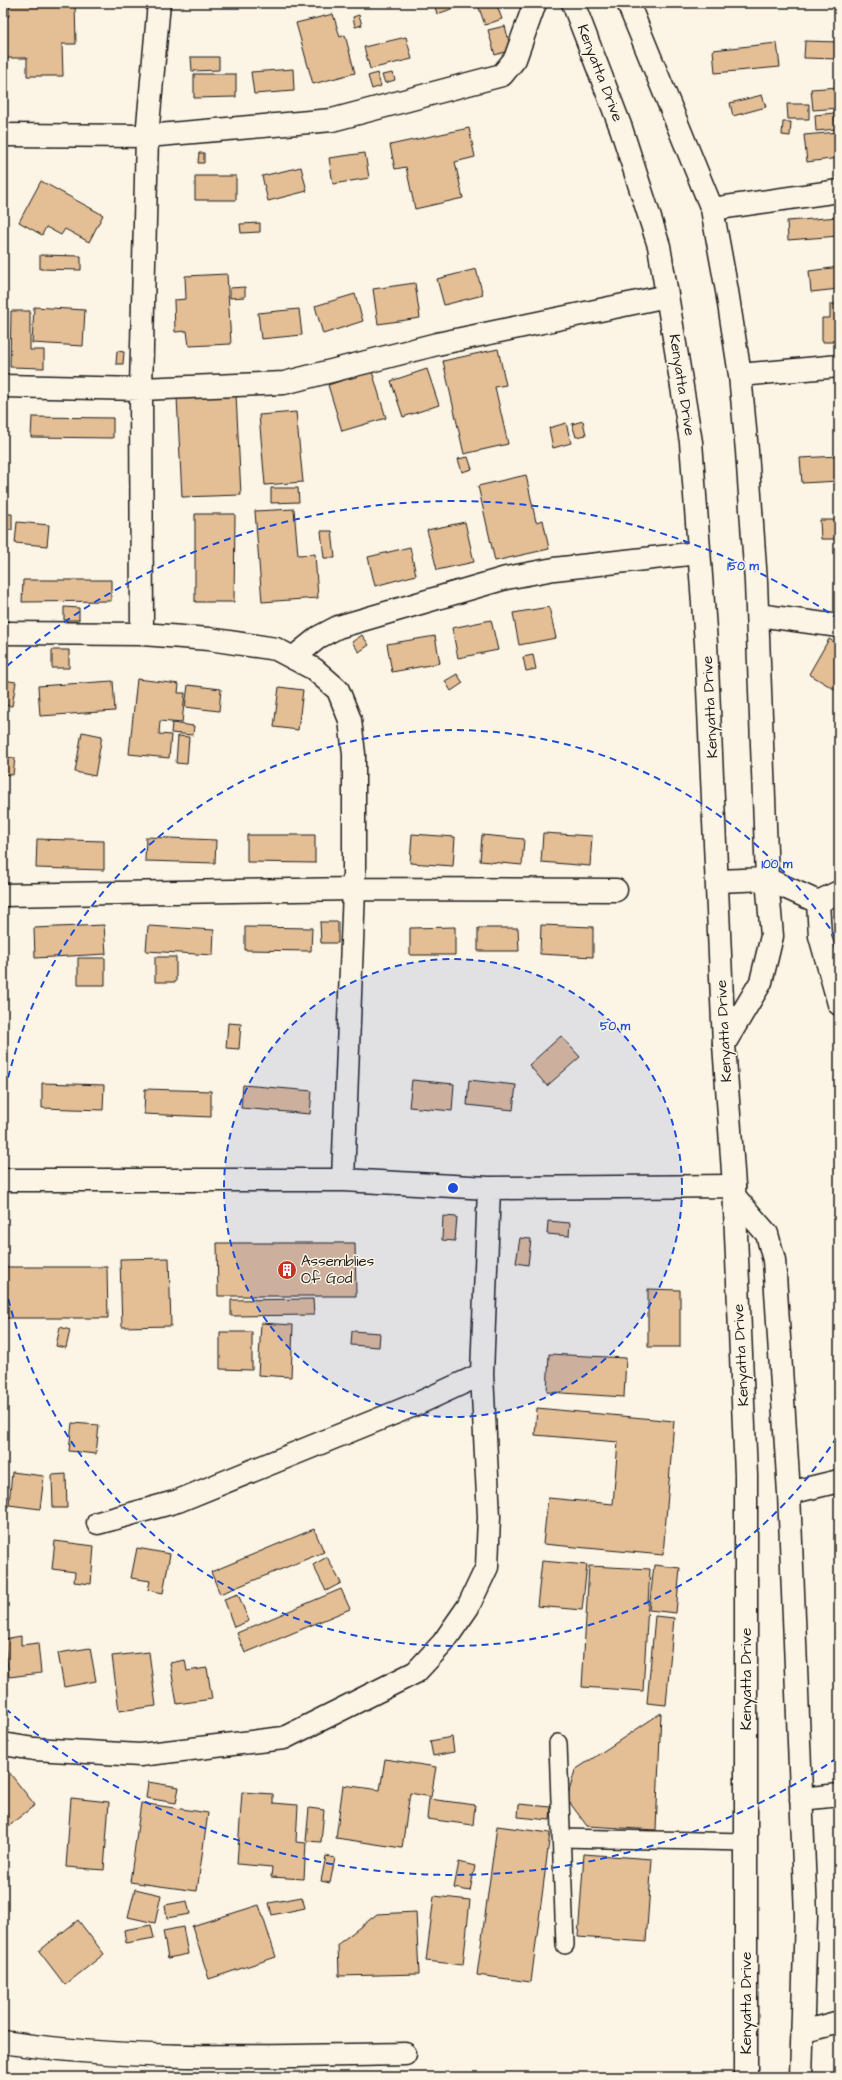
<svg xmlns="http://www.w3.org/2000/svg" width="842" height="2080" font-family="'Architects Daughter',sans-serif">
	<style>
		.building { fill: #e4be95; stroke: #1c1c1c }
		.lines { fill: none; stroke-linecap: round; stroke-linejoin: round }
		.lane-casing { stroke: #1c1c1c; stroke-width: 20 }
		.street-casing { stroke: #1c1c1c; stroke-width: 25 }
		.secondary-casing { stroke: #1c1c1c; stroke-width: 25 }
		.lane { stroke: #fcf5e5; stroke-width: 17 }
		.street { stroke: #fcf5e5; stroke-width: 22 }
		.secondary { stroke: #fcf5e5; stroke-width: 22 }
		.ring { fill: none; stroke: #1d4ed8; stroke-width: 2; stroke-dasharray: 7 5 }
		.labels { text-anchor: middle; dominant-baseline: central; stroke-width: 3; stroke-linejoin: round; paint-order: stroke }
		.street-label { font-size: 15px; fill: #1c1c1c; stroke: #fcf5e5 }
		.poi-label { font-size: 15px; fill: #1c1c1c; stroke: #fcf5e5; text-anchor: start }
		.centre { fill: #1d4ed8; stroke: #fcf5e5; stroke-width: 2 }
		.ring-label { font-size: 12px; text-anchor: middle; font-weight: bold; fill: #1d4ed8; stroke: #fcf5e5; stroke-width: 3; stroke-linejoin: round; paint-order: stroke }
	</style>
	<rect width="100%" height="100%" fill="#fcf5e5"/>
	<filter id="ink" filterUnits="userSpaceOnUse"><feTurbulence type="fractalNoise" baseFrequency=".025" numOctaves="2"/><feDisplacementMap in="SourceGraphic" scale="8" xChannelSelector="R" yChannelSelector="G"/><feConvolveMatrix kernelMatrix="1 2 1 2 8 2 1 2 1" color-interpolation-filters="sRGB"/></filter>
	<g filter="url(#ink)">
		<path class="building" d="M 9,3 L 75,3 L 76,44 L 62,44 L 63,76 L 27,76 L 27,58 L 3,58 L 3,17 L 9,16 Z
			M 434,3 L 469,3 L 437,14 Z
			M 483,3 L 496,3 L 502,19 L 485,25 L 478,5 Z
			M 333,14 L 340,37 L 345,35 L 355,73 L 313,84 L 296,23 Z
			M 359,15 L 362,25 L 355,27 L 353,17 Z
			M 505,26 L 511,50 L 495,55 L 488,30 Z
			M 406,37 L 412,59 L 370,69 L 364,47 Z
			M 805,41 L 839,42 L 839,59 L 804,58 Z
			M 777,43 L 780,67 L 715,73 L 713,50 Z
			M 191,57 L 219,57 L 219,70 L 192,71 Z
			M 293,69 L 294,91 L 254,94 L 251,72 Z
			M 377,73 L 381,86 L 372,89 L 368,76 Z
			M 393,73 L 395,80 L 385,83 L 382,75 Z
			M 194,74 L 236,74 L 236,97 L 194,98 Z
			M 839,87 L 839,108 L 813,110 L 811,89 Z
			M 762,95 L 766,107 L 733,116 L 730,103 Z
			M 787,104 L 809,104 L 809,119 L 788,119 Z
			M 834,113 L 836,129 L 816,131 L 815,115 Z
			M 783,122 L 791,122 L 790,136 L 782,135 Z
			M 469,128 L 475,157 L 455,162 L 463,198 L 415,209 L 406,167 L 395,169 L 390,145 Z
			M 839,132 L 839,158 L 807,162 L 804,135 Z
			M 199,153 L 204,153 L 204,163 L 198,163 Z
			M 365,153 L 369,178 L 333,184 L 329,158 Z
			M 301,167 L 307,191 L 268,201 L 262,176 Z
			M 195,176 L 236,176 L 236,200 L 195,200 Z
			M 41,181 L 103,215 L 89,242 L 65,229 L 61,235 L 46,227 L 42,235 L 19,222 Z
			M 839,217 L 839,236 L 788,240 L 787,221 Z
			M 260,223 L 260,232 L 241,233 L 240,224 Z
			M 40,255 L 81,256 L 81,270 L 40,269 Z
			M 839,267 L 839,289 L 811,292 L 809,271 Z
			M 476,269 L 483,295 L 444,305 L 437,279 Z
			M 227,274 L 231,344 L 189,346 L 187,331 L 175,332 L 174,300 L 186,299 L 185,276 Z
			M 415,283 L 420,318 L 378,324 L 373,289 Z
			M 245,287 L 245,297 L 230,298 L 230,288 Z
			M 355,294 L 363,321 L 323,334 L 315,306 Z
			M 3,300 L 5,300 L 3,344 Z
			M 830,304 L 839,304 L 839,342 L 822,342 L 822,318 L 830,318 Z
			M 34,307 L 85,310 L 83,346 L 32,343 Z
			M 299,309 L 302,335 L 261,339 L 258,313 Z
			M 11,311 L 30,311 L 30,350 L 44,350 L 44,368 L 10,367 Z
			M 498,349 L 506,385 L 495,387 L 508,444 L 464,454 L 443,361 Z
			M 117,351 L 124,352 L 123,364 L 116,364 Z
			M 427,369 L 439,405 L 403,417 L 391,381 Z
			M 372,371 L 386,418 L 342,431 L 328,385 Z
			M 236,394 L 241,495 L 182,497 L 177,397 Z
			M 296,412 L 303,482 L 265,485 L 259,415 Z
			M 32,417 L 113,418 L 113,438 L 31,437 Z
			M 583,421 L 586,435 L 576,437 L 572,424 Z
			M 566,423 L 571,443 L 553,448 L 549,428 Z
			M 839,456 L 839,481 L 802,483 L 800,458 Z
			M 468,457 L 472,469 L 462,472 L 458,459 Z
			M 526,475 L 536,522 L 543,520 L 549,549 L 495,561 L 478,486 Z
			M 271,488 L 298,488 L 299,502 L 271,503 Z
			M 294,509 L 298,555 L 315,554 L 318,598 L 262,602 L 255,511 Z
			M 3,514 L 12,514 L 12,530 L 3,530 Z
			M 195,514 L 235,514 L 234,602 L 195,602 Z
			M 820,520 L 839,520 L 839,539 L 821,539 Z
			M 17,522 L 49,525 L 47,546 L 15,543 Z
			M 465,522 L 474,562 L 437,570 L 427,530 Z
			M 321,531 L 332,531 L 335,558 L 324,558 Z
			M 410,547 L 416,575 L 375,586 L 368,557 Z
			M 23,580 L 111,580 L 111,601 L 22,602 Z
			M 64,607 L 79,608 L 79,620 L 64,620 Z
			M 549,607 L 556,638 L 519,645 L 513,613 Z
			M 491,620 L 498,650 L 458,658 L 452,628 Z
			M 362,635 L 369,645 L 359,652 L 352,642 Z
			M 435,636 L 440,663 L 392,672 L 387,644 Z
			M 829,639 L 839,645 L 839,692 L 809,674 Z
			M 52,650 L 69,650 L 69,668 L 52,668 Z
			M 533,655 L 536,669 L 526,671 L 523,657 Z
			M 457,674 L 463,683 L 451,691 L 445,681 Z
			M 137,679 L 179,684 L 178,693 L 185,693 L 182,723 L 160,721 L 159,734 L 171,735 L 169,758 L 129,754 Z
			M 3,680 L 16,682 L 12,706 L 3,705 Z
			M 113,681 L 115,711 L 40,716 L 38,686 Z
			M 188,685 L 221,689 L 219,711 L 185,707 Z
			M 279,687 L 303,690 L 298,730 L 274,727 Z
			M 172,723 L 194,726 L 193,735 L 171,733 Z
			M 82,732 L 102,736 L 95,776 L 75,772 Z
			M 178,736 L 189,737 L 187,764 L 176,763 Z
			M 3,757 L 15,758 L 13,775 L 3,774 Z
			M 543,833 L 592,836 L 590,866 L 541,862 Z
			M 412,834 L 455,837 L 453,866 L 410,863 Z
			M 247,835 L 315,835 L 315,863 L 247,862 Z
			M 482,835 L 524,839 L 522,865 L 480,861 Z
			M 146,837 L 216,840 L 215,863 L 145,861 Z
			M 37,839 L 104,841 L 104,870 L 36,868 Z
			M 320,922 L 338,922 L 338,943 L 321,943 Z
			M 104,925 L 106,954 L 35,958 L 34,928 Z
			M 541,925 L 593,927 L 593,957 L 540,954 Z
			M 148,926 L 214,930 L 213,955 L 146,951 Z
			M 245,927 L 312,928 L 311,951 L 245,950 Z
			M 455,927 L 455,955 L 410,955 L 410,928 Z
			M 478,928 L 518,928 L 519,951 L 478,951 Z
			M 155,957 L 176,957 L 176,982 L 155,982 Z
			M 78,958 L 105,958 L 105,985 L 78,985 Z
			M 228,1023 L 241,1024 L 239,1049 L 226,1048 Z
			M 3,1031 L 7,1031 L 6,1064 L 3,1064 Z
			M 561,1036 L 580,1057 L 547,1086 L 529,1065 Z
			M 412,1080 L 454,1084 L 452,1111 L 409,1107 Z
			M 469,1080 L 516,1085 L 513,1110 L 467,1105 Z
			M 42,1083 L 104,1085 L 103,1110 L 42,1108 Z
			M 243,1085 L 312,1091 L 310,1114 L 241,1108 Z
			M 145,1089 L 211,1091 L 211,1117 L 144,1114 Z
			M 443,1216 L 457,1217 L 455,1241 L 442,1240 Z
			M 548,1221 L 570,1223 L 569,1236 L 547,1234 Z
			M 520,1238 L 531,1239 L 528,1265 L 516,1263 Z
			M 217,1243 L 355,1243 L 356,1296 L 218,1296 Z
			M 169,1258 L 171,1326 L 122,1327 L 120,1259 Z
			M 3,1267 L 107,1267 L 108,1318 L 3,1318 Z
			M 648,1289 L 680,1290 L 680,1347 L 648,1347 Z
			M 313,1299 L 314,1315 L 231,1316 L 231,1300 Z
			M 261,1323 L 293,1325 L 291,1377 L 258,1375 Z
			M 60,1327 L 70,1330 L 66,1348 L 56,1346 Z
			M 352,1331 L 380,1333 L 379,1347 L 351,1345 Z
			M 220,1332 L 252,1332 L 252,1370 L 220,1369 Z
			M 549,1354 L 626,1358 L 624,1397 L 547,1392 Z
			M 537,1408 L 674,1421 L 663,1555 L 543,1544 L 548,1498 L 613,1504 L 618,1442 L 535,1435 Z
			M 72,1423 L 99,1425 L 96,1454 L 69,1451 Z
			M 12,1472 L 44,1476 L 40,1509 L 9,1505 Z
			M 66,1474 L 67,1508 L 53,1508 L 52,1475 Z
			M 314,1529 L 324,1552 L 220,1594 L 211,1572 Z
			M 55,1541 L 94,1546 L 91,1584 L 74,1582 L 75,1572 L 52,1569 Z
			M 137,1548 L 170,1554 L 163,1593 L 148,1590 L 150,1581 L 131,1578 Z
			M 327,1557 L 341,1583 L 326,1591 L 313,1565 Z
			M 542,1561 L 587,1565 L 582,1610 L 537,1606 Z
			M 654,1565 L 680,1568 L 676,1613 L 649,1610 Z
			M 589,1566 L 650,1569 L 643,1691 L 582,1687 Z
			M 341,1589 L 350,1609 L 245,1653 L 237,1633 Z
			M 238,1594 L 249,1621 L 234,1627 L 224,1599 Z
			M 655,1616 L 674,1618 L 666,1705 L 647,1703 Z
			M 21,1636 L 21,1645 L 38,1643 L 41,1673 L 9,1677 L 4,1639 Z
			M 90,1648 L 96,1681 L 64,1687 L 58,1653 Z
			M 149,1652 L 156,1706 L 119,1711 L 112,1656 Z
			M 185,1660 L 187,1671 L 207,1668 L 212,1699 L 177,1704 L 170,1663 Z
			M 661,1713 L 656,1830 L 587,1826 L 567,1799 L 575,1770 Z
			M 452,1737 L 454,1752 L 433,1756 L 430,1741 Z
			M 385,1759 L 436,1767 L 431,1797 L 410,1793 L 402,1848 L 336,1838 L 343,1785 L 380,1790 Z
			M 8,1771 L 35,1805 L 3,1830 L 3,1774 Z
			M 148,1782 L 179,1787 L 176,1803 L 146,1798 Z
			M 242,1792 L 273,1794 L 273,1803 L 298,1805 L 296,1842 L 306,1843 L 304,1879 L 271,1877 L 272,1867 L 237,1864 Z
			M 71,1798 L 109,1802 L 104,1870 L 66,1867 Z
			M 429,1799 L 475,1805 L 473,1825 L 427,1819 Z
			M 141,1803 L 208,1813 L 197,1891 L 130,1882 Z
			M 519,1804 L 551,1807 L 550,1820 L 518,1817 Z
			M 309,1808 L 324,1810 L 321,1842 L 306,1841 Z
			M 497,1826 L 550,1833 L 531,1982 L 477,1975 Z
			M 584,1854 L 652,1859 L 646,1942 L 578,1937 Z
			M 326,1856 L 335,1858 L 330,1883 L 321,1881 Z
			M 459,1862 L 475,1866 L 470,1891 L 454,1888 Z
			M 135,1889 L 161,1895 L 155,1923 L 128,1917 Z
			M 434,1896 L 470,1900 L 463,1965 L 426,1961 Z
			M 302,1897 L 305,1908 L 272,1915 L 269,1903 Z
			M 187,1901 L 190,1914 L 167,1918 L 165,1905 Z
			M 259,1905 L 276,1957 L 209,1979 L 192,1926 Z
			M 416,1912 L 419,1974 L 339,1976 L 338,1944 L 377,1914 Z
			M 78,1920 L 104,1954 L 65,1985 L 39,1951 Z
			M 151,1925 L 154,1938 L 126,1943 L 124,1930 Z
			M 183,1927 L 188,1954 L 168,1958 L 163,1931 Z"/>
		<g class="lines">
			<g class="lane-casing">
				<path id="lane" d="M 558,1743 L 565,1945
					M 561,1838 L 746,1842"/>
			</g>
			<g class="street-casing">
				<path id="street" d="M 628,3 L 712,209 L 727,291 L 740,375 L 747,451 L 756,582 L 767,879 L 772,936 L 761,982 L 724,1044
					M 3,135 L 147,136 L 332,120 L 502,75 L 515,59 L 535,3
					M 712,209 L 839,191
					M 740,375 L 839,366
					M 3,386 L 141,389 L 284,383 L 437,344 L 667,296
					M 758,615 L 839,626
					M 3,633 L 142,634 L 209,639 L 276,649 L 314,669 L 338,690 L 350,720 L 354,754 L 354,889 L 343,1180
					M 142,634 L 141,389 L 147,136 L 159,3
					M 293,658 L 319,637 L 338,627 L 506,578 L 554,569 L 698,553
					M 718,881 L 767,879 L 818,902 L 839,892
					M 3,895 L 354,889 L 616,890
					M 818,902 L 820,936 L 839,1004
					M 3,1180 L 343,1180 L 489,1188 L 734,1186
					M 734,1196 L 767,1234 L 774,1260 L 789,1493 L 806,1916 L 801,2077
					M 789,1493 L 839,1481
					M 98,1523 L 178,1501 L 419,1403 L 482,1374
					M 3,1744 L 34,1749 L 140,1755 L 284,1738 L 416,1672 L 443,1643 L 468,1607 L 487,1567 L 489,1517 L 482,1374 L 489,1188
					M 801,1799 L 839,1795
					M 802,2032 L 839,2022
					M 3,2042 C 136,2062 271,2056 405,2054"/>
			</g>
			<g class="secondary-casing">
				<path id="secondary" d="M 573,3 L 621,128 L 659,246 L 691,442 L 706,643 L 724,1044 L 734,1186 L 746,1475 L 746,2077"/>
			</g>
			<use href="#lane" class="lane"/>
			<use href="#street" class="street"/>
			<use href="#secondary" class="secondary"/>
		</g>
	</g>
	<circle cx="453" cy="1188" r="229" fill="#1d4ed8" fill-opacity=".12"/>
	<g class="ring">
		<circle cx="453" cy="1188" r="229"/>
		<path d="M837 1437A458 458 0 0 1 3 1275M3 1101A458 458 0 0 1 837 939"/>
		<path d="M837 1758A687 687 0 0 1 7 1710M7 666A687 687 0 0 1 837 618"/>
	</g>
	<defs>
		<g id="building-disc" transform="scale(1)"><circle r="9.5" fill="#c8321e" stroke="#fcf5e5"/><path d="M-4-6H4V6H1V3H-1V6H-4ZM-2.5-4.3h1.7v1.8h-1.7ZM.8-4.3h1.7v1.8H.8ZM-2.5-1h1.7V.8h-1.7ZM.8-1h1.7V.8H.8Z" fill="#fff"/></g>
	</defs>
	<g fill-rule="evenodd">
		<use href="#building-disc" x="287" y="1270"/>
	</g>
	<g class="labels">
		<g class="street-label">
			<text transform="translate(600 73) rotate(69)">Kenyatta Drive</text>
			<text transform="translate(682 385) rotate(81)">Kenyatta Drive</text>
			<text transform="translate(710 707) rotate(-93)">Kenyatta Drive</text>
			<text transform="translate(724 1031) rotate(-93)">Kenyatta Drive</text>
			<text transform="translate(741 1355) rotate(-93)">Kenyatta Drive</text>
			<text transform="translate(746 1679) rotate(-90)">Kenyatta Drive</text>
			<text transform="translate(746 2003) rotate(-90)">Kenyatta Drive</text>
		</g>
		<g class="poi-label">
			<text x="301" y="1261">Assemblies<tspan x="301" dy="17">Of God</tspan></text>
		</g>
	</g>
	<circle cx="453" cy="1188" r="6" class="centre"/>
	<g class="ring-label">
		<text x="743" y="570">150 m</text>
		<text x="777" y="868">100 m</text>
		<text x="615" y="1030">50 m</text>
	</g>
	<rect width="842" height="2080" fill="none" stroke="#fcf5e5" stroke-width="16"/>
	<rect x="8" y="8" width="826" height="2064" fill="none" stroke="#1c1c1c" stroke-width="1.5" filter="url(#ink)"/>
</svg>
